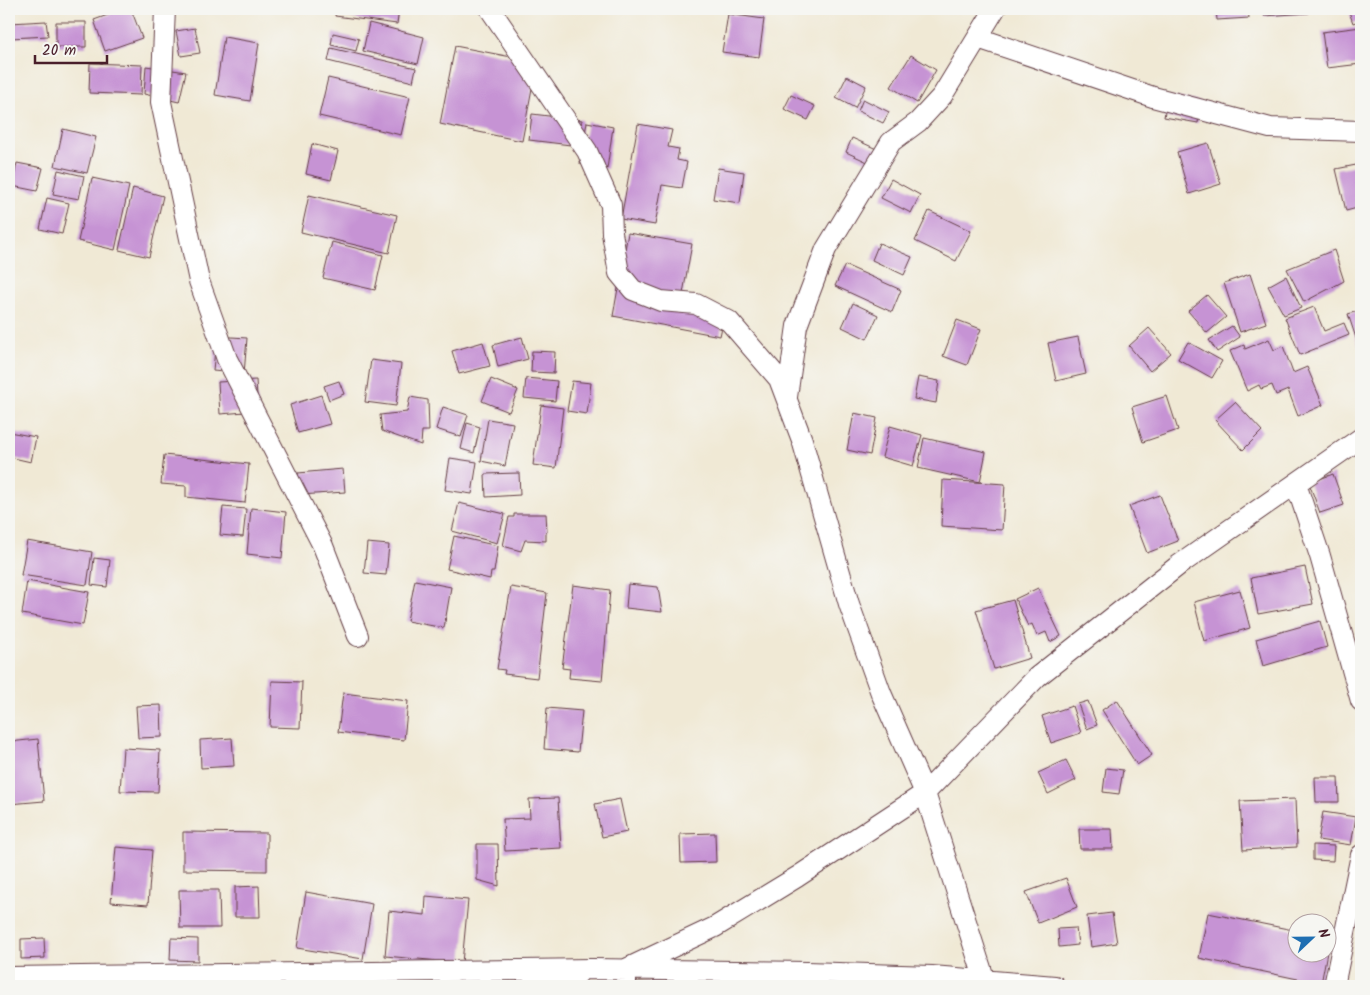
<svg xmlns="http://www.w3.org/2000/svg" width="1370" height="995" font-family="Kalam,sans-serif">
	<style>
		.building { fill: #c693d4 }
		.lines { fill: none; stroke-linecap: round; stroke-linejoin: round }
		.street-casing { stroke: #633d44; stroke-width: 22 }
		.street { stroke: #fff; stroke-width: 20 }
	</style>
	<rect width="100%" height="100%" fill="#f6f6f2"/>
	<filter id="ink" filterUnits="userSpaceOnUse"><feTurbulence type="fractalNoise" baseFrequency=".02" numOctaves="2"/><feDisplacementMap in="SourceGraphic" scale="10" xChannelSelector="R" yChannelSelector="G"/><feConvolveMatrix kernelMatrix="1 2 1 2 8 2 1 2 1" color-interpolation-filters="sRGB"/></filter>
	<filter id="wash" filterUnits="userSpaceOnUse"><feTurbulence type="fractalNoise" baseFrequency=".0096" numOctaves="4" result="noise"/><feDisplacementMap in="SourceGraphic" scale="20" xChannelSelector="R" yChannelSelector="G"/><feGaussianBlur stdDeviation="1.12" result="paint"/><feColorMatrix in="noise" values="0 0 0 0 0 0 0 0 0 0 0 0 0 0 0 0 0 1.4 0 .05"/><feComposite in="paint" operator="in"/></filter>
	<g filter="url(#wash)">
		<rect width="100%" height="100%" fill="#f0e9d5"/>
		<g id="blocks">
			<path class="building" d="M 124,9 L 131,9 L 142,38 L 105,51 L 94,20 Z
				M 336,9 L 399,9 L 397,24 L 335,16 Z
				M 1216,9 L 1248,9 L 1249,18 L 1217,20 Z
				M 1264,9 L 1309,9 L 1309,13 L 1264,16 Z
				M 1348,9 L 1361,9 L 1361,20 L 1353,23 Z
				M 728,14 L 764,19 L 759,57 L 722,52 Z
				M 46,21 L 48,36 L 11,38 L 10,23 Z
				M 56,22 L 86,22 L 86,47 L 56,47 Z
				M 369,23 L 424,37 L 418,64 L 363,51 Z
				M 1361,27 L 1361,64 L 1327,68 L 1322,32 Z
				M 195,28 L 200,53 L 181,56 L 176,31 Z
				M 333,33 L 359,39 L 356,51 L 331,45 Z
				M 224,37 L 259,43 L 250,101 L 215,95 Z
				M 455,46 L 537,62 L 522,141 L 440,124 Z
				M 331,48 L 416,68 L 413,82 L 328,61 Z
				M 911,55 L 936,70 L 917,103 L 891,87 Z
				M 90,63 L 142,65 L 141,95 L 89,93 Z
				M 146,66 L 186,72 L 179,102 L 144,94 Z
				M 847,76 L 866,86 L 855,108 L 836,98 Z
				M 328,78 L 410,97 L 401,135 L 319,116 Z
				M 791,95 L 815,106 L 808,120 L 784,109 Z
				M 1168,96 L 1201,102 L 1198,123 L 1164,117 Z
				M 863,99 L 889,112 L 883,123 L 858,111 Z
				M 532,114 L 582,120 L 579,146 L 529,140 Z
				M 587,122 L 613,127 L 607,169 L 580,164 Z
				M 638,124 L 672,130 L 668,147 L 679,149 L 677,160 L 687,162 L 682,188 L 662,185 L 655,225 L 621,219 Z
				M 63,129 L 96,137 L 87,173 L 55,166 Z
				M 852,138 L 881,151 L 874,165 L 846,152 Z
				M 1208,143 L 1221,184 L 1189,194 L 1177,152 Z
				M 312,144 L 338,151 L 331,180 L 306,174 Z
				M 17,163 L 43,168 L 37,191 L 12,186 Z
				M 1356,165 L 1361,188 L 1361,207 L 1346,211 L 1336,169 Z
				M 718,168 L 744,172 L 740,203 L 713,199 Z
				M 58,170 L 84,176 L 79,199 L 53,194 Z
				M 92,178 L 129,186 L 115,250 L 78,241 Z
				M 891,179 L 920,195 L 911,213 L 881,198 Z
				M 133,188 L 163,196 L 149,257 L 119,250 Z
				M 309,195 L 397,215 L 389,253 L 301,232 Z
				M 47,198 L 69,203 L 62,234 L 40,229 Z
				M 929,211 L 971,231 L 956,261 L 915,241 Z
				M 628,233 L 692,244 L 680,310 L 724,318 L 720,336 L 613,316 Z
				M 332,242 L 383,255 L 375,290 L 323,278 Z
				M 879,243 L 912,257 L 904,275 L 872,260 Z
				M 1334,250 L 1344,281 L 1304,302 L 1287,269 Z
				M 845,265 L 901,290 L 892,312 L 835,286 Z
				M 1250,274 L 1266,323 L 1240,332 L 1224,283 Z
				M 1286,276 L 1301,308 L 1284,315 L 1268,286 Z
				M 1207,295 L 1226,317 L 1207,333 L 1188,311 Z
				M 853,303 L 878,315 L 867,339 L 842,327 Z
				M 1314,307 L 1324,331 L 1344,323 L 1349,335 L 1300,355 L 1285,318 Z
				M 1361,310 L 1361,353 L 1348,314 Z
				M 957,320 L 981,329 L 967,365 L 943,356 Z
				M 1232,326 L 1240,337 L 1217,352 L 1209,340 Z
				M 1149,328 L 1171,353 L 1150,371 L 1129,346 Z
				M 216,336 L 247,338 L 244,374 L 213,371 Z
				M 522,337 L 528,359 L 498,367 L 493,345 Z
				M 1078,337 L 1086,374 L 1056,381 L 1048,343 Z
				M 1269,339 L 1274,350 L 1283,346 L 1293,373 L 1307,367 L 1323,405 L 1298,416 L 1288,390 L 1276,395 L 1272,385 L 1261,389 L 1259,385 L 1247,391 L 1230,351 L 1244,345 L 1245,349 Z
				M 483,342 L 490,366 L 459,374 L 452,351 Z
				M 1188,342 L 1222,361 L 1212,378 L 1178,359 Z
				M 532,351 L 555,352 L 554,373 L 531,372 Z
				M 371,360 L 401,364 L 396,406 L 365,402 Z
				M 918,377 L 939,381 L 936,403 L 914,399 Z
				M 526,378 L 557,381 L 555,401 L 524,398 Z
				M 491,379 L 518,390 L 509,412 L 482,401 Z
				M 256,380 L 258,411 L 220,414 L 218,382 Z
				M 339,381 L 344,394 L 329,400 L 324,386 Z
				M 572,381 L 591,383 L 587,414 L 567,411 Z
				M 321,395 L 330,424 L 298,433 L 290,405 Z
				M 1167,396 L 1178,430 L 1143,442 L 1132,407 Z
				M 410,397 L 428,400 L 429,431 L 422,431 L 421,445 L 382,431 L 380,415 L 407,412 Z
				M 1235,402 L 1262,431 L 1243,450 L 1215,420 Z
				M 541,405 L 563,408 L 556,468 L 533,465 Z
				M 443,407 L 468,415 L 461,437 L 436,429 Z
				M 854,413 L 877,418 L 870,455 L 847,450 Z
				M 488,419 L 513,423 L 505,466 L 481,461 Z
				M 467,423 L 480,427 L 474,453 L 461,449 Z
				M 890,426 L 922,435 L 913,466 L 882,457 Z
				M 9,432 L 36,437 L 31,462 L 9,457 Z
				M 924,438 L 986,452 L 980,482 L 918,468 Z
				M 164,455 L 249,464 L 245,503 L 186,497 L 186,486 L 161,484 Z
				M 450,458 L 477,462 L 472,494 L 445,490 Z
				M 343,469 L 345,492 L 300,495 L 298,473 Z
				M 519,473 L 520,495 L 486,497 L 485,474 Z
				M 1333,474 L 1344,505 L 1320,513 L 1309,483 Z
				M 943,480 L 1005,484 L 1002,530 L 941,526 Z
				M 1160,495 L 1178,541 L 1147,553 L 1129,506 Z
				M 459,503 L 505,514 L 497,543 L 452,531 Z
				M 223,507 L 246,509 L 243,537 L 220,535 Z
				M 251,508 L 286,512 L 282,558 L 247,554 Z
				M 514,514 L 546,514 L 547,532 L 546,532 L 546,541 L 525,540 L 521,551 L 503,546 L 509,517 L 514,517 Z
				M 454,536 L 498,546 L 494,572 L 491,572 L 490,579 L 447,569 Z
				M 27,541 L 92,552 L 87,585 L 21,575 Z
				M 367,543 L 389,545 L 386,575 L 364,573 Z
				M 94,558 L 110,560 L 107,587 L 91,585 Z
				M 1305,567 L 1313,604 L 1258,614 L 1251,578 Z
				M 415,580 L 451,587 L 444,628 L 407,621 Z
				M 27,581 L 89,592 L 83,625 L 22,614 Z
				M 628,584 L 658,587 L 662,612 L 626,608 Z
				M 573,585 L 610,590 L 602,681 L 569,678 L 570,669 L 562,668 Z
				M 511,587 L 547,593 L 537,678 L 504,674 L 505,670 L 497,669 Z
				M 1038,588 L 1061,636 L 1050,642 L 1046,632 L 1037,636 L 1032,624 L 1028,626 L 1015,599 Z
				M 1240,590 L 1250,628 L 1204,641 L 1194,602 Z
				M 1013,600 L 1030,658 L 994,669 L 976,610 Z
				M 1320,621 L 1327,647 L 1263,666 L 1256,639 Z
				M 272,681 L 302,682 L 300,728 L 270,727 Z
				M 343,693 L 408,701 L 404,740 L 338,732 Z
				M 1117,700 L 1152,755 L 1137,765 L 1102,710 Z
				M 1088,701 L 1097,725 L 1087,729 L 1078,704 Z
				M 161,705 L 162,737 L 138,738 L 136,706 Z
				M 1072,706 L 1081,733 L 1051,743 L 1042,716 Z
				M 547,708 L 582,711 L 578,752 L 544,749 Z
				M 232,738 L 234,766 L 201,768 L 200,740 Z
				M 38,739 L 44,801 L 9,804 L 9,742 Z
				M 123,748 L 160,750 L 158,792 L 120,791 Z
				M 1066,760 L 1076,780 L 1048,794 L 1038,773 Z
				M 1106,768 L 1123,770 L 1119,794 L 1103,792 Z
				M 1315,777 L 1338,777 L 1339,802 L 1316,802 Z
				M 558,798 L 561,848 L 505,851 L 503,819 L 530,818 L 529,799 Z
				M 620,799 L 627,832 L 602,837 L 595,804 Z
				M 1295,799 L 1297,847 L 1243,850 L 1240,801 Z
				M 1323,812 L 1356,817 L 1351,845 L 1318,840 Z
				M 1079,829 L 1112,829 L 1113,849 L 1080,849 Z
				M 183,832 L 267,833 L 267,871 L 183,870 Z
				M 715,833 L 716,862 L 681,863 L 680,834 Z
				M 477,844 L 498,844 L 499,886 L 477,880 Z
				M 1313,845 L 1334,846 L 1333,861 L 1313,860 Z
				M 116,847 L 152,850 L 148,905 L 111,902 Z
				M 1066,878 L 1077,907 L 1038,923 L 1026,892 Z
				M 259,886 L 260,917 L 235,917 L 235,887 Z
				M 179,890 L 219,890 L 220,928 L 180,928 Z
				M 306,892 L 372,904 L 363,959 L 297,948 Z
				M 426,896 L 468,900 L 462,963 L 385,956 L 389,911 L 425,915 Z
				M 1112,913 L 1117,943 L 1091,947 L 1087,916 Z
				M 1208,913 L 1298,931 L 1298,952 L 1327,952 L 1321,984 L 1199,958 Z
				M 1076,928 L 1078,945 L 1059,947 L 1058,929 Z
				M 44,938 L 45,958 L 21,959 L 21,939 Z
				M 171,938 L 198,939 L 198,961 L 170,960 Z
				M 633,982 L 671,983 L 671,986 L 633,986 Z"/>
		</g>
	</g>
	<g filter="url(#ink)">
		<use href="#blocks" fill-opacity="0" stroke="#633d44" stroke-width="1"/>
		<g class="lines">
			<g class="street-casing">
				<path id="street" d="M 165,9 L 161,102 L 199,281 L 227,359 L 323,546 L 358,636
					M 490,9 L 587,151 L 611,205 L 612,233 L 619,273 L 633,290 L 661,301 L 696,304 L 729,321 L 779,379 L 802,440 L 849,604 L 881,693 L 925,793 L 985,981
					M 978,38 L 1153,97 L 1270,128 L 1361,131
					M 787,397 L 797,326 L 826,249 L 891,142 L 918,122 L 942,96 L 995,9
					M 1296,484 L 1320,556 L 1361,701
					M 9,977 L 592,969 L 807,972 L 932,976 L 1055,986
					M 545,986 L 578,974
					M 626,986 L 626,969 L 715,927 L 797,877 L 925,793 L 1037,677 L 1179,565 L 1361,438
					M 1334,986 L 1361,855"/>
			</g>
			<use href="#street" class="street"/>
		</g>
	</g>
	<rect width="1370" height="995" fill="none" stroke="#f6f6f2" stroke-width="30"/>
	<g transform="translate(1312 938) rotate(68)"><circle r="24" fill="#f6f6f2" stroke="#b1a0a2"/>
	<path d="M0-4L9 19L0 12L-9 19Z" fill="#1f6fb2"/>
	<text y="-8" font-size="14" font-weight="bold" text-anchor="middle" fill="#4a1f2b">N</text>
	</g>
	<path d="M35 55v8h72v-8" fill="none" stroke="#4a1f2b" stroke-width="2.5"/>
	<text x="42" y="55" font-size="15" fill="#4a1f2b" stroke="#f6f6f2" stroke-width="4" paint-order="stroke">20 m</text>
</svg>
